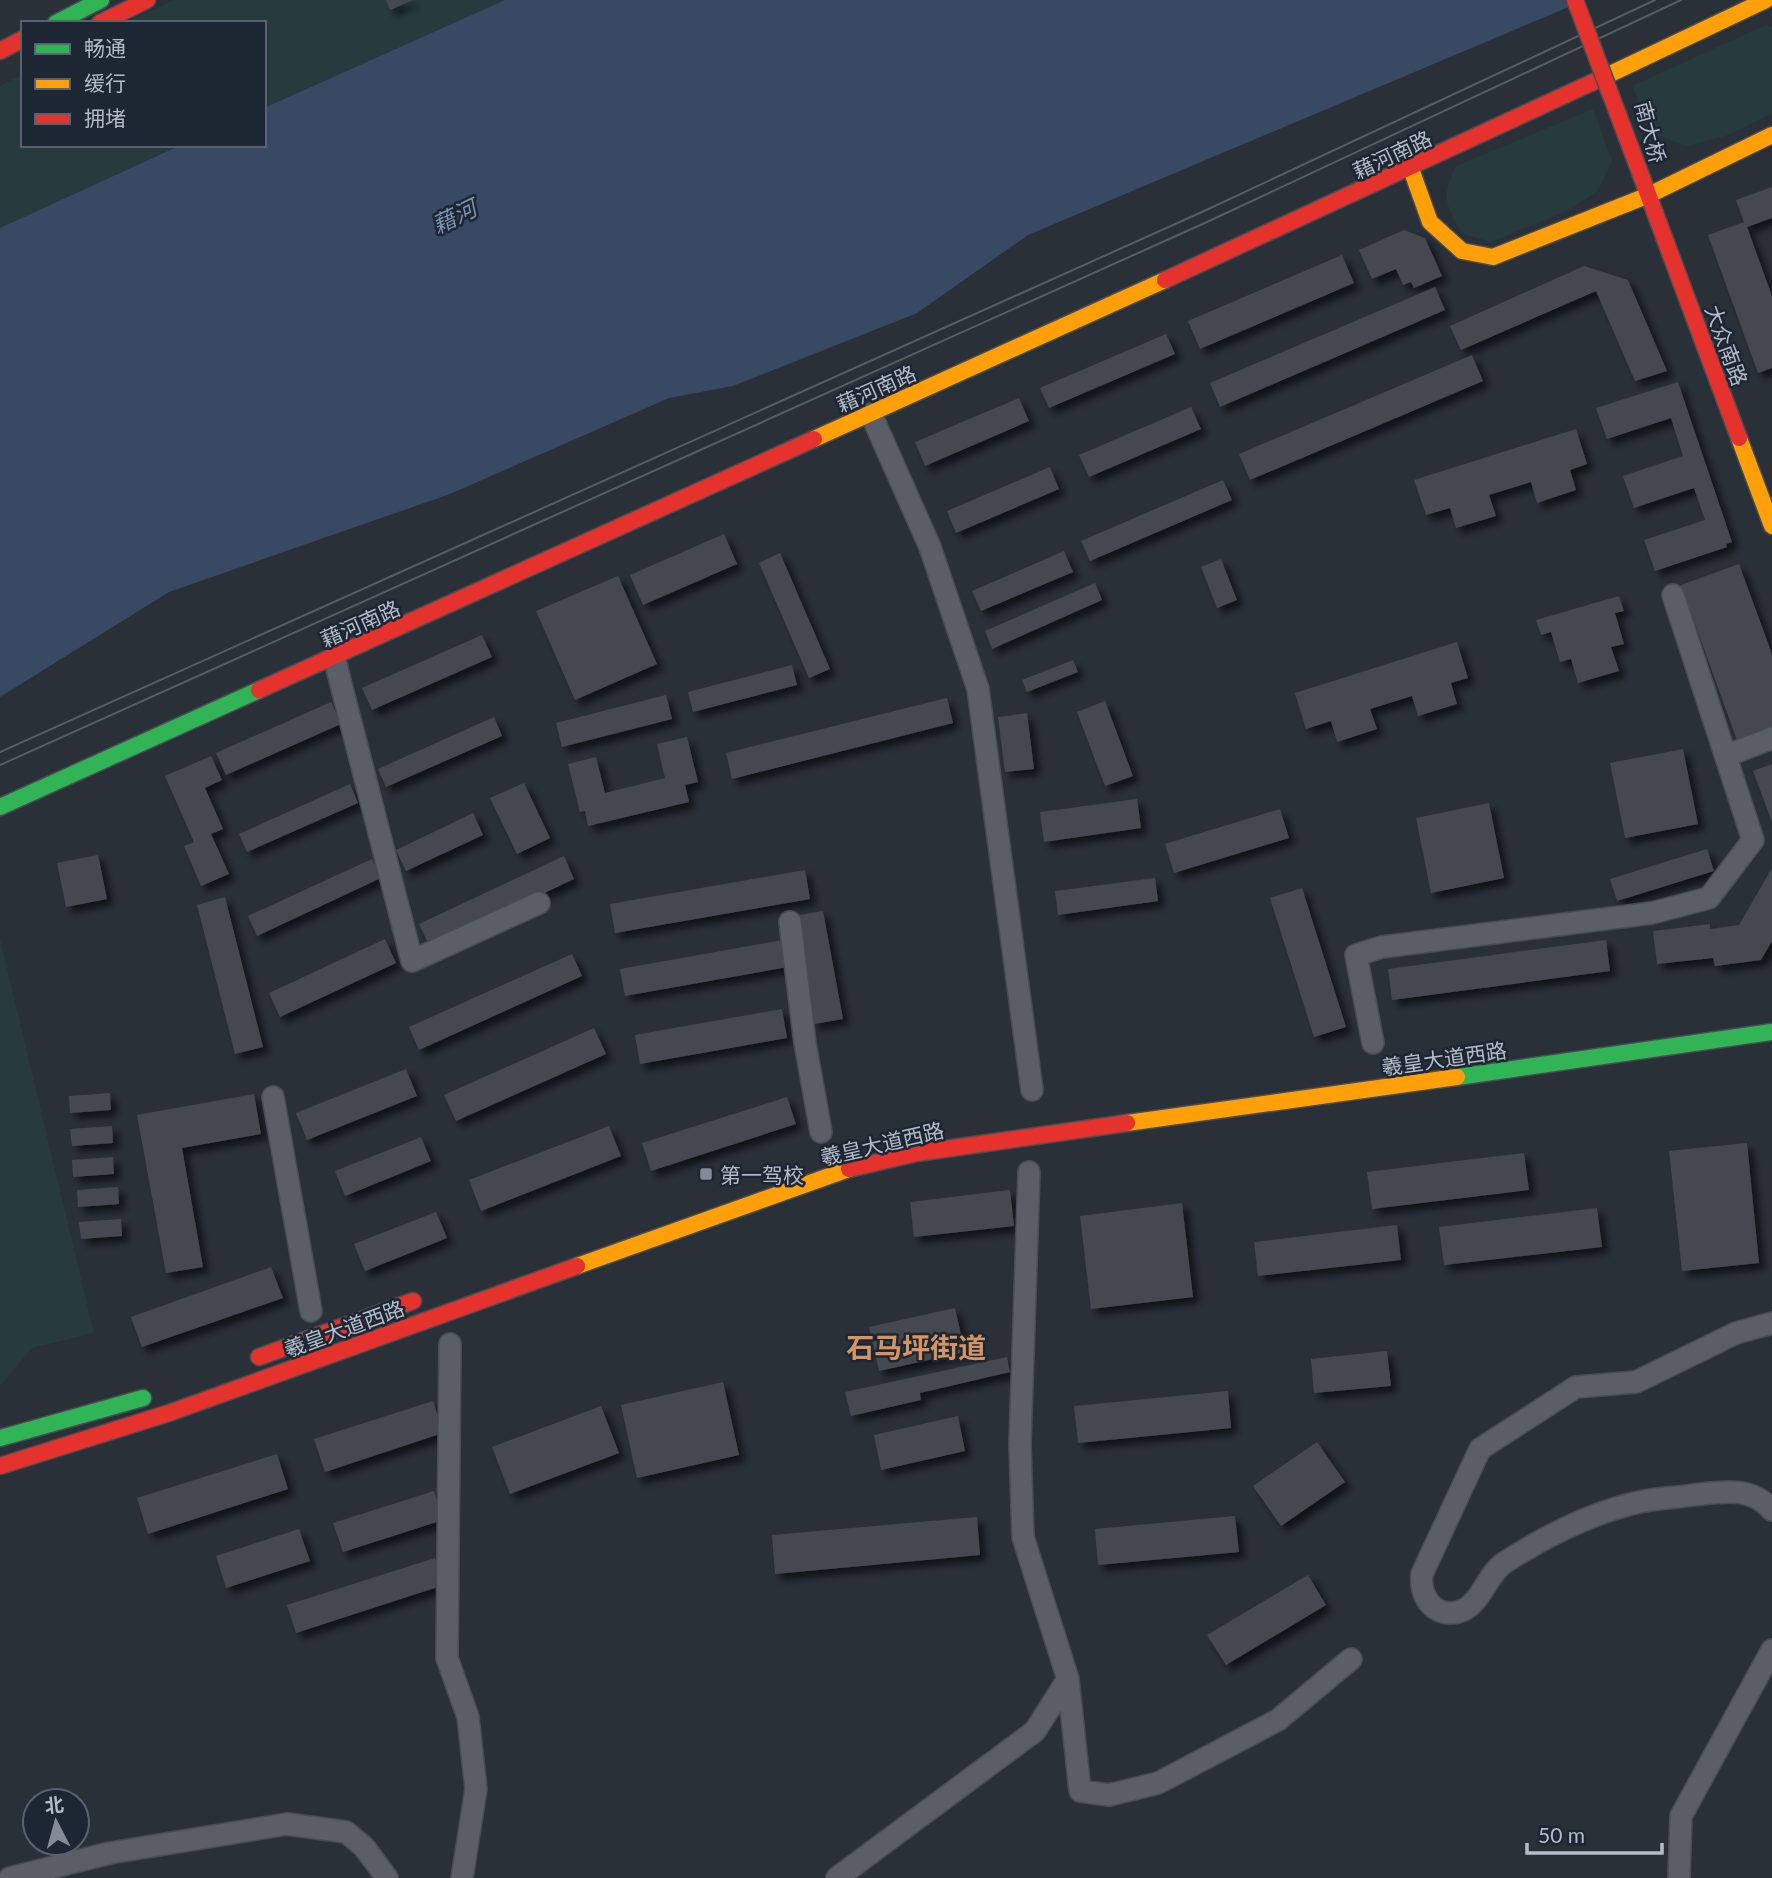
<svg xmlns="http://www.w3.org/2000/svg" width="1772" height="1878" font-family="Lato,'Noto Sans SC',sans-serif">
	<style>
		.green { fill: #273a3e }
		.water { fill: #384963 }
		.building { fill: #444950; filter: url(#shadow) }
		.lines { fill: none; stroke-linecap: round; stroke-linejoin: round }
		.street-casing { stroke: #484c53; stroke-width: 24 }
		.fast-casing { stroke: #484c53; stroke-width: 19 }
		.slow-casing { stroke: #484c53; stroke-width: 19 }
		.jam-casing { stroke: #484c53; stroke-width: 19 }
		.street { stroke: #5a5e66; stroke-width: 21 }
		.fast { stroke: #30b455; stroke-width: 16 }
		.slow { stroke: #ff9f0a; stroke-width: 16 }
		.jam { stroke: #e5322d; stroke-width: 16 }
		.tram { stroke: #595d64; stroke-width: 2 }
		.jam-bridge-casing { stroke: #484c53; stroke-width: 19; stroke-linecap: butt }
		.jam-bridge { stroke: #e5322d; stroke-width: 16 }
		.poi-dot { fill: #848b96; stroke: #1d2633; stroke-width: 2.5 }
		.labels { text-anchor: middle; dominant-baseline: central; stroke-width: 5; stroke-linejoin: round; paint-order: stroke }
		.street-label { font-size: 21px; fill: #b4bcc9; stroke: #1d2633 }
		.poi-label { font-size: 21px; fill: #b4bcc9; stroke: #1d2633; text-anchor: start }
		.water-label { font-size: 23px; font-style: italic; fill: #7c92b1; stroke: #1d2633 }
		.district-label { font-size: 28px; font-weight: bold; fill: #d59563; stroke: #1d2633 }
	</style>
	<defs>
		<filter id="shadow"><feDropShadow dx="6" dy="6" stdDeviation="3.5" flood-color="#0009"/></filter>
	</defs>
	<rect width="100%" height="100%" fill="#2a3038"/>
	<path class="green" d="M 174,0 L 505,0 L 264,108 L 264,23 L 123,23 Z
		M 1766,25 L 1772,27 L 1772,114 L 1725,136 L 1687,146 L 1655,135 L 1632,86 Z
		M 23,74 L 23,145 L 181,145 L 0,228 L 0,86 Z
		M 1593,109 L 1612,161 L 1598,191 L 1565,212 L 1491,242 L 1463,234 C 1445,207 1441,196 1456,166 Z
		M 0,939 L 94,1333 L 32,1348 L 0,1386 Z"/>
	<path class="water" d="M 505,0 L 1585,0 L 1028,235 L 917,313 L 733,386 L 669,398 L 450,494 L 169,592 L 0,697 L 0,228 L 181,145 L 264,145 L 264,108 Z"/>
	<path class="building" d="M 386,0 L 413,0 L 390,10 Z
		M 1772,187 L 1772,218 L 1747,227 L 1772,296 L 1772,368 L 1758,373 L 1708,235 L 1744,222 L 1736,200 Z
		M 1404,230 L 1425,238 L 1442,276 L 1414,288 L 1411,282 L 1403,285 L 1396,269 L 1372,279 L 1359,250 Z
		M 1342,255 L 1354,283 L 1200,349 L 1188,321 Z
		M 1584,266 L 1628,280 L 1667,371 L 1635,381 L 1596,291 L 1461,350 L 1450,326 Z
		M 1435,287 L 1445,310 L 1220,407 L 1210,383 Z
		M 1166,334 L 1175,354 L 1049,408 L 1040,388 Z
		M 1472,355 L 1483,381 L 1250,480 L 1239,454 Z
		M 1678,382 L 1732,542 L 1726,544 L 1727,547 L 1655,571 L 1644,540 L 1705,520 L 1694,488 L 1634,508 L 1623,476 L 1683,456 L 1671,418 L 1607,439 L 1596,408 Z
		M 1019,398 L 1029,421 L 925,466 L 915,442 Z
		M 1191,407 L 1201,429 L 1089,477 L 1079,455 Z
		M 1576,429 L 1587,464 L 1570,470 L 1576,490 L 1537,503 L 1531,482 L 1489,495 L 1496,516 L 1456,528 L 1450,508 L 1426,515 L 1414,480 Z
		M 1050,467 L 1059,489 L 956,533 L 947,511 Z
		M 1223,480 L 1232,500 L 1090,561 L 1081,541 Z
		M 724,534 L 737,564 L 643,605 L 630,575 Z
		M 1064,551 L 1073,572 L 981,611 L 972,591 Z
		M 780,553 L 830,669 L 809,678 L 759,563 Z
		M 1221,559 L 1237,600 L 1217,608 L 1201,567 Z
		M 1739,564 L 1772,654 L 1772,730 L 1738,743 L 1681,585 Z
		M 618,576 L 657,664 L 575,700 L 536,611 Z
		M 1095,583 L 1102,600 L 992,649 L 985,631 Z
		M 1619,596 L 1624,611 L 1615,613 L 1624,644 L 1611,647 L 1619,671 L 1578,683 L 1571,659 L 1560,662 L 1551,632 L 1541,635 L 1536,620 Z
		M 482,635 L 492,657 L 372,710 L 362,688 Z
		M 1457,642 L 1468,678 L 1451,683 L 1457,704 L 1418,716 L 1412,696 L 1370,709 L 1377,729 L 1337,742 L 1331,721 L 1306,729 L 1295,693 Z
		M 1073,660 L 1078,672 L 1027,692 L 1022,680 Z
		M 792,665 L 797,685 L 693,712 L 688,692 Z
		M 666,695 L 672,719 L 562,747 L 556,723 Z
		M 947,698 L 953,723 L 732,779 L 726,753 Z
		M 1105,701 L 1133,776 L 1105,786 L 1077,712 Z
		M 331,702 L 341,724 L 226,775 L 216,753 Z
		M 1027,713 L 1034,769 L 1005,772 L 998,717 Z
		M 494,717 L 502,736 L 386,787 L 378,769 Z
		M 687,737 L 698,782 L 685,785 L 689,802 L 588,826 L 585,811 L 580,812 L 568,764 L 596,757 L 605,793 L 665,778 L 657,744 Z
		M 1683,749 L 1698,824 L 1625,838 L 1610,763 Z
		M 211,756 L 222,780 L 205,788 L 223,829 L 211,834 L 229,874 L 201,886 L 184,846 L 194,842 L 165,776 Z
		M 1772,764 L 1772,822 L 1753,771 Z
		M 524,783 L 550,838 L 517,854 L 490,798 Z
		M 350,784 L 358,803 L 247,852 L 239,834 Z
		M 1137,799 L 1141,828 L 1044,842 L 1040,812 Z
		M 1489,803 L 1504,878 L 1431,893 L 1416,818 Z
		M 1280,809 L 1289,838 L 1174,873 L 1165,844 Z
		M 473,813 L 483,835 L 406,871 L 396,850 Z
		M 1707,849 L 1714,871 L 1617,901 L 1610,879 Z
		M 98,855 L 107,899 L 66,907 L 57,863 Z
		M 564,856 L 574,879 L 430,947 L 419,924 Z
		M 372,859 L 381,878 L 257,936 L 248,916 Z
		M 1772,868 L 1772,941 L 1761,960 L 1715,966 L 1713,958 L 1657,964 L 1653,931 L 1710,924 L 1710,929 L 1739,925 Z
		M 805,870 L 810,899 L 615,933 L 610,904 Z
		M 1155,878 L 1158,901 L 1058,915 L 1055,891 Z
		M 1302,888 L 1346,1027 L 1314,1037 L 1270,898 Z
		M 225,897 L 263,1047 L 235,1054 L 197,905 Z
		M 823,911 L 843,1019 L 814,1024 L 794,916 Z
		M 385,939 L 396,963 L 280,1017 L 269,993 Z
		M 783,940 L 788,967 L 625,996 L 620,969 Z
		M 1606,940 L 1610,971 L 1392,1000 L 1388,969 Z
		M 572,954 L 582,976 L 419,1050 L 409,1027 Z
		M 782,1009 L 787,1038 L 640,1064 L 635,1035 Z
		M 594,1028 L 606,1054 L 456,1121 L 444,1095 Z
		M 406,1069 L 417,1096 L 307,1140 L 296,1113 Z
		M 110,1093 L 111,1110 L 70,1113 L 69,1096 Z
		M 254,1094 L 261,1134 L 182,1148 L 203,1267 L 166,1273 L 137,1115 Z
		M 787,1097 L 796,1124 L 651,1171 L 642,1143 Z
		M 112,1126 L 113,1143 L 72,1146 L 70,1129 Z
		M 609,1126 L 621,1156 L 481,1211 L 469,1180 Z
		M 421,1137 L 431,1161 L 345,1196 L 335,1171 Z
		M 1747,1143 L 1759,1263 L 1682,1271 L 1669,1151 Z
		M 1524,1153 L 1529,1190 L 1372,1209 L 1367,1172 Z
		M 113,1157 L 114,1174 L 73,1177 L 72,1160 Z
		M 118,1187 L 119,1204 L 78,1207 L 77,1190 Z
		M 1010,1190 L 1014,1226 L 914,1237 L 910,1202 Z
		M 1182,1203 L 1193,1297 L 1091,1309 L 1080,1216 Z
		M 1597,1208 L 1602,1247 L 1444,1265 L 1439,1227 Z
		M 436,1212 L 447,1238 L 365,1271 L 354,1244 Z
		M 121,1219 L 122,1236 L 81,1239 L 79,1222 Z
		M 1397,1225 L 1401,1260 L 1258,1276 L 1254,1242 Z
		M 271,1267 L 283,1298 L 142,1347 L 131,1317 Z
		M 955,1308 L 965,1352 L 879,1371 L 869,1327 Z
		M 1387,1351 L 1391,1386 L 1314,1393 L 1311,1359 Z
		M 1007,1357 L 1010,1372 L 920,1393 L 921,1400 L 851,1416 L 845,1392 Z
		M 723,1382 L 739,1455 L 637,1478 L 621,1405 Z
		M 1228,1391 L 1231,1428 L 1078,1443 L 1074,1406 Z
		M 433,1401 L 443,1433 L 325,1472 L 314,1439 Z
		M 601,1406 L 619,1453 L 510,1494 L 492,1447 Z
		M 958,1416 L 965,1451 L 881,1470 L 874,1435 Z
		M 1317,1442 L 1345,1482 L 1281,1526 L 1253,1486 Z
		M 277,1454 L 288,1489 L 148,1534 L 137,1498 Z
		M 434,1491 L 443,1520 L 343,1552 L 333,1523 Z
		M 1235,1516 L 1239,1552 L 1098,1565 L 1095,1529 Z
		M 977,1517 L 980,1555 L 775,1574 L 772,1535 Z
		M 299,1529 L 310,1561 L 226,1588 L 216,1556 Z
		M 435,1558 L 444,1585 L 296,1633 L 287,1605 Z
		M 1308,1575 L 1326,1605 L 1226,1665 L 1207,1635 Z"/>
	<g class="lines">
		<g class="street-casing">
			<path id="street" d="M 871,414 L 930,547 L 978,689 L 1032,1090
				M 334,657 L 412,961 L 539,903
				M 1726,756 L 1772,738
				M 790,922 L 805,1043 L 821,1132
				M 1373,1043 L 1356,955 L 1382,947 L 1652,913 L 1709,898 L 1753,840 L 1673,595
				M 273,1097 L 311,1311
				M 1029,1172 L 1020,1444 L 1023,1537 L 1068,1679 L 1080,1791 L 1109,1795 L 1158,1783 L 1278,1720 L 1351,1659
				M 1772,1323 L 1736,1333 L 1636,1382 L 1576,1387 L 1480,1449 L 1422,1574 C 1419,1595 1433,1618 1458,1612 C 1481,1606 1486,1575 1504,1563 C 1544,1537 1589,1514 1635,1503 C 1654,1498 1674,1498 1693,1495 C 1723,1492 1750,1485 1772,1510
				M 450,1344 L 447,1658 L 468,1717 L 476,1789 L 462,1878
				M 10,1878 L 110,1853 L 287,1824 L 346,1832 L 364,1847 L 387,1878
				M 837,1878 L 1035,1731 L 1068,1679
				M 1679,1878 L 1681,1816 L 1772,1650"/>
		</g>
		<g class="fast-casing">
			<path id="fast" d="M 56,23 L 101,0
				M 0,807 L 259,690
				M 1457,1077 L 1772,1032
				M 0,1438 L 143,1398"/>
		</g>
		<g class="slow-casing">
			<path id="slow" d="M 1604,77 L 1766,0
				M 1411,169 L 1430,222 L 1462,251 L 1493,257 L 1649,195 L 1772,135
				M 1739,438 L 1772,526
				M 814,439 L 1165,280
				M 1127,1123 L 1457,1077
				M 577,1266 L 849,1169"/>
		</g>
		<g class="jam-casing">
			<path id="jam" d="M 100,23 L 147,0
				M 0,51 L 23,39
				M 1642,178 L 1739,438
				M 1165,280 L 1604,77
				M 259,690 L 814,439
				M 849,1169 L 917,1153 L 1127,1123
				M 259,1357 L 413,1301
				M 0,1466 L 169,1413 L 577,1266"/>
		</g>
		<use href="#street" class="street"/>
		<use href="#fast" class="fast"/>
		<use href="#slow" class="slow"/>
		<use href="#jam" class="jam"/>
		<path class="tram" d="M 0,752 L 1202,212 L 1655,0
			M 0,765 L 1207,222 L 1681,0"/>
		<g class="jam-bridge-casing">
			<path id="jam-bridge" d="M 1575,0 L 1642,178"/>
		</g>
		<use href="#jam-bridge" class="jam-bridge"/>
	</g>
	<rect class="poi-dot" x="699" y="1167" width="14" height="14" rx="3.5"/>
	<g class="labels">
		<g class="street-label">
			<text transform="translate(1651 132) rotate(75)">南大桥</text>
			<text transform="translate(1392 154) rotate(-25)">藉河南路</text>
			<text transform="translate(1727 345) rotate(70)">大众南路</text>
			<text transform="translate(876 388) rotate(-24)">藉河南路</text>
			<text transform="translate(360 623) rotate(-24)">藉河南路</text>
			<text transform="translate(1444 1058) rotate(-8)">羲皇大道西路</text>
			<text transform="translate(882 1143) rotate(-13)">羲皇大道西路</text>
			<text transform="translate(344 1328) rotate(-20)">羲皇大道西路</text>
		</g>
		<g class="poi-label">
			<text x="720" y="1174">第一驾校</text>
		</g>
		<g class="water-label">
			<text transform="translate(454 216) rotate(-26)">藉河</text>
		</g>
		<g class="district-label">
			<text x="916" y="1347">石马坪街道</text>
		</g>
	</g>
	<rect x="21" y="21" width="245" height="126" fill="#1d2633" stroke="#59626f" stroke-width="2"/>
	<rect x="35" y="44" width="35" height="10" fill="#30b455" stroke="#59626f" stroke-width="2"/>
	<text x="84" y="56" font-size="21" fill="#b4bcc9">畅通</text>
	<rect x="35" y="79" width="35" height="10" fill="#ff9f0a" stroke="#59626f" stroke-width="2"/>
	<text x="84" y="91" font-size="21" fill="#b4bcc9">缓行</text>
	<rect x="35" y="114" width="35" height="10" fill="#e5322d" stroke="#59626f" stroke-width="2"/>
	<text x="84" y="126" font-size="21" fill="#b4bcc9">拥堵</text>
	<g transform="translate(56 1822) rotate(354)"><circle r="33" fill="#1d2633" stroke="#59626f" stroke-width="2"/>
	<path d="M0-5L12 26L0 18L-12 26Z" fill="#848b96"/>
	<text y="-10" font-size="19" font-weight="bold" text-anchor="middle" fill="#b4bcc9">北</text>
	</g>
	<path d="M1527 1843v10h135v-10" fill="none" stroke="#b4bcc9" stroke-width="3.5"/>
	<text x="1538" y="1843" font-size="21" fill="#b4bcc9" stroke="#1d2633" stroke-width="5" paint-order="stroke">50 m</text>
</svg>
